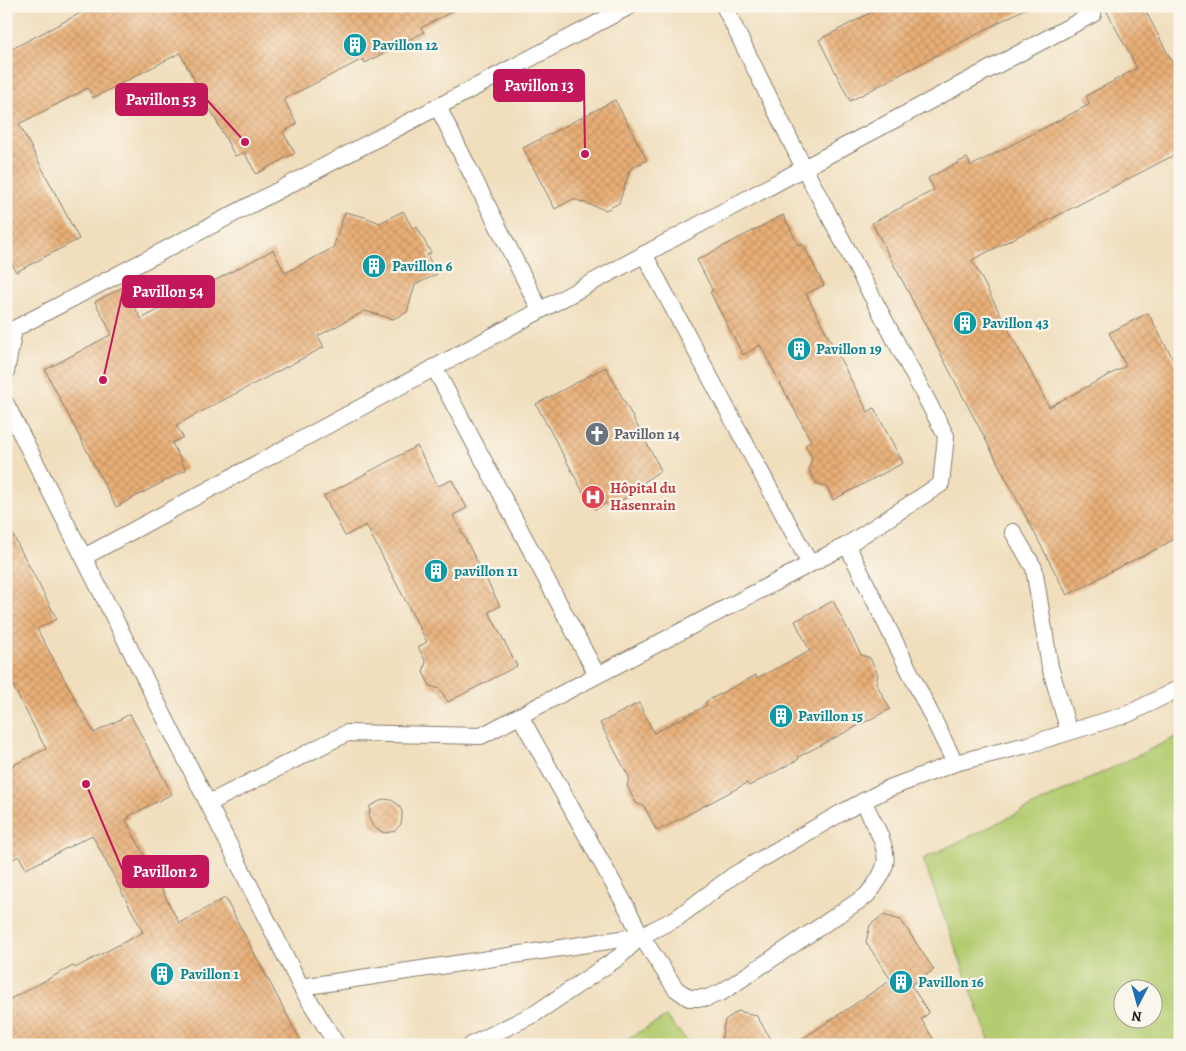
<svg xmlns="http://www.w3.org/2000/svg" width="1186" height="1051" font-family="Alegreya,serif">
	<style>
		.park { fill: #b4cc71; stroke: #687446; fill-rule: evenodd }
		.building { fill: url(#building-cross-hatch) }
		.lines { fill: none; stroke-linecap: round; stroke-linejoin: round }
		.lane-casing { stroke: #867d6c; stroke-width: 18 }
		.lane { stroke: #fff; stroke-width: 16 }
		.labels { text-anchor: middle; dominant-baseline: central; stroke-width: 4.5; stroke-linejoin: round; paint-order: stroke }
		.culture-label { font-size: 15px; font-weight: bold; fill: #0d838f; stroke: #fbf7ec; text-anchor: start }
		.worship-label { font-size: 15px; font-weight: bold; fill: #5b616d; stroke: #fbf7ec; text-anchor: start }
		.health-label { font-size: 15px; font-weight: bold; fill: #be3a42; stroke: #fbf7ec; text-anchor: start }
		.leader { fill: none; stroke: #c2185b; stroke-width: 2 }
		.callout-dot { fill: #c2185b; stroke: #fbf7ec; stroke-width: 2 }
		.callout { fill: #c2185b; stroke: #c2185b; stroke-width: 2 }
		.callout-label { font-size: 16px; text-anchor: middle; font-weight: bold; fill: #fff }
	</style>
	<defs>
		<pattern id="building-cross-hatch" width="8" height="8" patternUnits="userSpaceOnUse" patternTransform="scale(1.25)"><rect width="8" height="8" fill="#e8ae76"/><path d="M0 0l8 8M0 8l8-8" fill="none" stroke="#c69566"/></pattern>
	</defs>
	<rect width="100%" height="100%" fill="#fbf7ec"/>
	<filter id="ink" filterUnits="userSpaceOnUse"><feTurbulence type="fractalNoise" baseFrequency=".02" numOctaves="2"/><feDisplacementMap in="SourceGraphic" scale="10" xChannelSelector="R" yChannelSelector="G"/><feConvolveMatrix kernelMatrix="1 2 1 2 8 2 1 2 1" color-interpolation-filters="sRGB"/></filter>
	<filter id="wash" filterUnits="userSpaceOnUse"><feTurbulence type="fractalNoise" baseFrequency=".0096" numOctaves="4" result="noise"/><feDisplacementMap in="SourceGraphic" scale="20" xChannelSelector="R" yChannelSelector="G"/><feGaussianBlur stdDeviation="1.12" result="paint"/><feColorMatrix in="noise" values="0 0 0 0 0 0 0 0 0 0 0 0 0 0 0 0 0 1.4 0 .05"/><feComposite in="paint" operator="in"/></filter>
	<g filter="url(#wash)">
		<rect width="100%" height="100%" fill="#f0debd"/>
		<path class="park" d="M 1180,735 L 1180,1045 L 991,1045 L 923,859 ZM 1124,988 L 1154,988 L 1154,1018 L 1124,1018 Z
			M 666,1017 L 691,1045 L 616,1045 Z"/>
		<g id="blocks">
			<path class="building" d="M 94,6 L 462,6 L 421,28 L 424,32 L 365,63 L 363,59 L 284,99 L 297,124 L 283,132 L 295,153 L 256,174 L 244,152 L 235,156 L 180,53 L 93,98 L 88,88 L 19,124 L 79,239 L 16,272 L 6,253 L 6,52 Z
				M 883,6 L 1030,6 L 850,101 L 819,40 Z
				M 1104,6 L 1143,6 L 1180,77 L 1180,152 L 972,260 L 1049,407 L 1126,366 L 1109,333 L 1148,313 L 1180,372 L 1180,535 L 1161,547 L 1111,571 L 1091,583 L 1067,595 L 872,223 L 934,190 L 928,178 L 967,158 L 971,166 L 1090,104 L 1086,96 L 1137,68 Z
				M 615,100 L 647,160 L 630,169 L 619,203 L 606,210 L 573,199 L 555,209 L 523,148 Z
				M 403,211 L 413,229 L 417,227 L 431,253 L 427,255 L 437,274 L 415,285 L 407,312 L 393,319 L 365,311 L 318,336 L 324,347 L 176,425 L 183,437 L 172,443 L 186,470 L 116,507 L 45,370 L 112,334 L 95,302 L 123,287 L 141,319 L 273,250 L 285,273 L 333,248 L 345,212 L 365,217 L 380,223 Z
				M 783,215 L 799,246 L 803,244 L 824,285 L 806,294 L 868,412 L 874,408 L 903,463 L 833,500 L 827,487 L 816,483 L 809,469 L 812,458 L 805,445 L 811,441 L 760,345 L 743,355 L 710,292 L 713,291 L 697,260 Z
				M 606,367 L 661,470 L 643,483 L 645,488 L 614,504 L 612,500 L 595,509 L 593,506 L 591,507 L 536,404 Z
				M 417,446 L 438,486 L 452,480 L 467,508 L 453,515 L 500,606 L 489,612 L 517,666 L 448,702 L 440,689 L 430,686 L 423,672 L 426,662 L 418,647 L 427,642 L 366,525 L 345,536 L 324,496 Z
				M 6,522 L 57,619 L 37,629 L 94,733 L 130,714 L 172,794 L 129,816 L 130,818 L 126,820 L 179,923 L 225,898 L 303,1045 L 6,1045 L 6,1001 L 73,966 L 75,968 L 143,932 L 92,835 L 26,869 L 19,856 L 6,863 L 6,769 L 46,749 L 6,673 Z
				M 833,601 L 861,655 L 870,658 L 878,675 L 876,683 L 890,709 L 798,757 L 799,759 L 749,786 L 747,783 L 657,831 L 644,806 L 636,803 L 627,786 L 629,777 L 600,723 L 639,703 L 654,733 L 707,705 L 705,702 L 756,675 L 757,678 L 810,651 L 795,621 Z
				M 384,799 L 391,800 L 399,805 L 402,812 L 402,818 L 401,824 L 395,831 L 385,833 L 380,831 L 373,827 L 369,818 L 370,806 Z
				M 883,915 L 901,920 L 934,970 L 911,985 L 929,1013 L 921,1019 L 937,1045 L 793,1045 L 891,980 L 866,942 L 870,925 Z
				M 738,1011 L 756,1015 L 775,1045 L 720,1045 L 725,1020 Z"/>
		</g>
	</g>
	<g filter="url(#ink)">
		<use href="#blocks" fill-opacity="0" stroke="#867d6c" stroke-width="1"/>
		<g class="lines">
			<g class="lane-casing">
				<path id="lane" d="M 724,6 L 804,168 L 946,436 L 941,484 L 847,545 L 810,564
					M 438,107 L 540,310
					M 434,367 L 597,675
					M 6,372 L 14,329 L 630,6
					M 6,404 L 301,987 L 337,1045
					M 1013,532 L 1034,568 L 1050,667 L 1069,732
					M 847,545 L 955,763
					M 84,557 L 804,168 L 1093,14 L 1092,6
					M 520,716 L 627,908 L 641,936 L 676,989 L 689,998 L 707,998 L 722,992 L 866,896 C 874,887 882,877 885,865 C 889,846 871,818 863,801
					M 209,803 L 347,733 L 481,736 L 810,564 L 644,254
					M 301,987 L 641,936
					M 471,1045 L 536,1013 L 619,957 L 641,936 L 677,918 L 734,875 L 841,813 L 887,789 L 955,763 L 1027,745 L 1128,714 L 1180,688"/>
			</g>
			<use href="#lane" class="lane"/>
		</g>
	</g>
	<defs>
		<g id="building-disc" transform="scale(1.25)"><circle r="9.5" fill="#0f9aa8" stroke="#fbf7ec"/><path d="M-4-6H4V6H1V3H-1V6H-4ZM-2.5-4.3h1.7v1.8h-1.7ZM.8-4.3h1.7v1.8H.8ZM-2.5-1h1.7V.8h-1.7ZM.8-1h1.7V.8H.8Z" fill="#fff"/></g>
		<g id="church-disc" transform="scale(1.25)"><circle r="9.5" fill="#6b7280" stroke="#fbf7ec"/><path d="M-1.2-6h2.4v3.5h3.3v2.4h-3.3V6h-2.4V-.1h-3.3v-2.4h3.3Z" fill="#fff"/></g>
		<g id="hospital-disc" transform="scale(1.25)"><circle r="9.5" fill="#e0444e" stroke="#fbf7ec"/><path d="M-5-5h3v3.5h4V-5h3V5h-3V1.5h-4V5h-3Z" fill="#fff"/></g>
	</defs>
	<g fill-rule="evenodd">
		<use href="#building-disc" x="355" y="45"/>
		<use href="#building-disc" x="374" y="266"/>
		<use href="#building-disc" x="965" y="323"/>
		<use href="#building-disc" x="799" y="349"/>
		<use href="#church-disc" x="597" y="434"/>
		<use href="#hospital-disc" x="593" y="497"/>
		<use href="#building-disc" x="436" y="571"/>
		<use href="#building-disc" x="781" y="716"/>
		<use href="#building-disc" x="162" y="974"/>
		<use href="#building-disc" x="901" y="982"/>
	</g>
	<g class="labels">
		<g class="culture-label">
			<text x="372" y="45">Pavillon 12</text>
			<text x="392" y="266">Pavillon 6</text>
			<text x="982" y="323">Pavillon 43</text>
			<text x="816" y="349">Pavillon 19</text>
			<text x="454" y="571">pavillon 11</text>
			<text x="798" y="716">Pavillon 15</text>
			<text x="180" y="974">Pavillon 1</text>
			<text x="918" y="982">Pavillon 16</text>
		</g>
		<g class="worship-label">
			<text x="614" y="434">Pavillon 14</text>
		</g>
		<g class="health-label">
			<text x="610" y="488">Hôpital du<tspan x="610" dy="17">Hasenrain</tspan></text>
		</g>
	</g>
	<path class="leader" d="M585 154L584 85M245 142L207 100M103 380L123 291M86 784L123 871"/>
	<g class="callout-dot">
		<circle cx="585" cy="154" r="5"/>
		<circle cx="245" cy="142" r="5"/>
		<circle cx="103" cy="380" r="5"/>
		<circle cx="86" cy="784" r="5"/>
	</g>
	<g class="callout">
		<rect x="494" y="70" width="90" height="31" rx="5"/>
		<rect x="116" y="84" width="91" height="31" rx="5"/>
		<rect x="123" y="276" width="91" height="31" rx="5"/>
		<rect x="123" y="856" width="85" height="31" rx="5"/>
	</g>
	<g class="callout-label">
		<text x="539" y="91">Pavillon 13</text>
		<text x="161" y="105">Pavillon 53</text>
		<text x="168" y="297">Pavillon 54</text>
		<text x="165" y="877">Pavillon 2</text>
	</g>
	<rect width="1186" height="1051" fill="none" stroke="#fbf7ec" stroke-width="25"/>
	<g transform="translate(1138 1004) rotate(186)"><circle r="24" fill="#fbf7ec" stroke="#a29f99"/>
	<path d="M0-4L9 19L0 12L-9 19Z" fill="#1f6fb2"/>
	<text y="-8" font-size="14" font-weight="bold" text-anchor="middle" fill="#1c1c1c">N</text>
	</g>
</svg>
